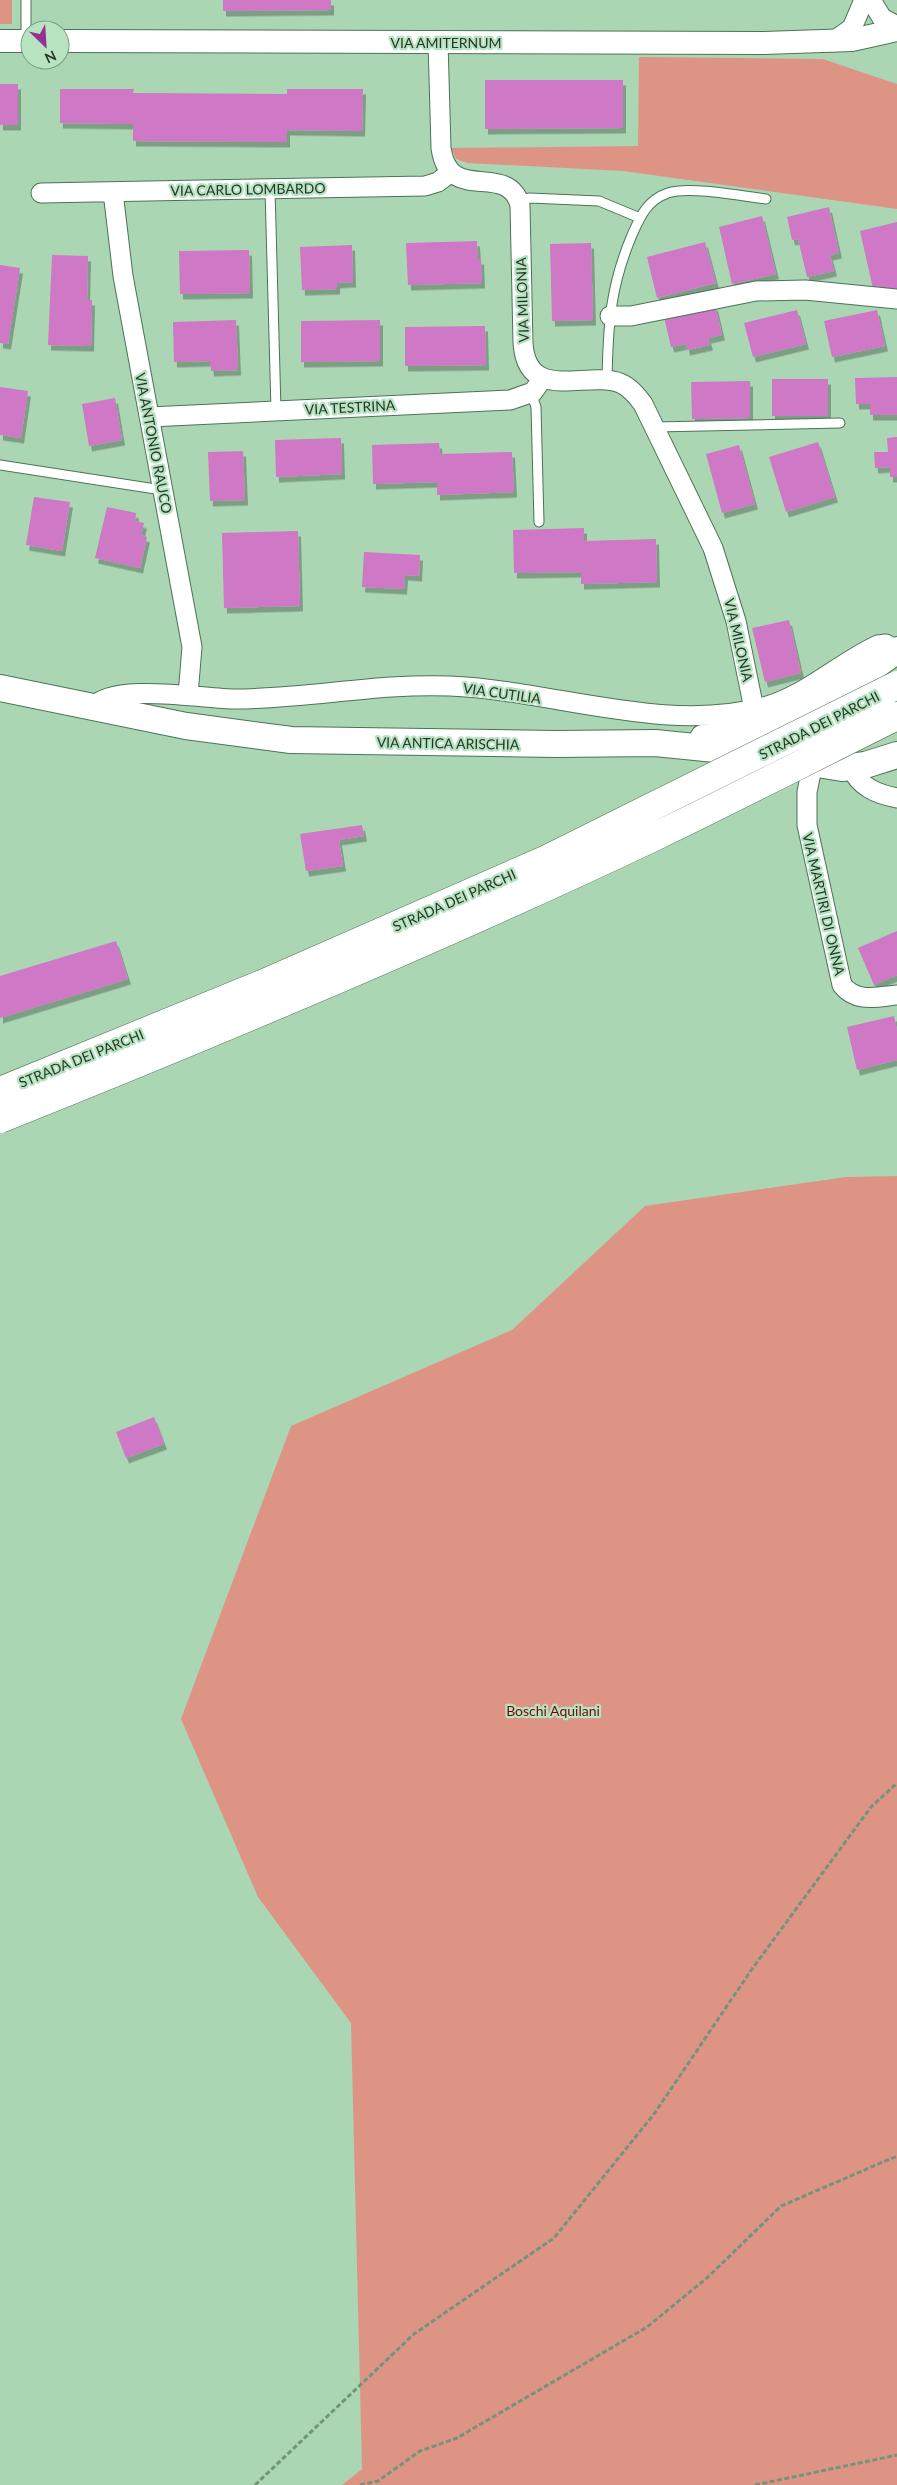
<svg xmlns="http://www.w3.org/2000/svg" width="897" height="2485" font-family="Lato,sans-serif">
	<style>
		.green { fill: #de9485 }
		.building { fill: #cf78c5; filter: url(#shadow) }
		.lines { fill: none; stroke-linecap: round; stroke-linejoin: round }
		.service-casing { stroke: #4c7355; stroke-width: 11 }
		.minor-casing { stroke: #4c7355; stroke-width: 21 }
		.tertiary-casing { stroke: #4c7355; stroke-width: 24 }
		.secondary-casing { stroke: #4c7355; stroke-width: 28 }
		.path { stroke: #73937a; stroke-width: 3; stroke-dasharray: 5 2.5; stroke-linecap: butt }
		.service { stroke: #fff; stroke-width: 9 }
		.minor { stroke: #fff; stroke-width: 19 }
		.tertiary { stroke: #fff; stroke-width: 22 }
		.secondary { stroke: #fff; stroke-width: 26 }
		.motorway-bridge-casing { stroke: #4c7355; stroke-width: 29; stroke-linecap: butt }
		.motorway-bridge { stroke: #fff; stroke-width: 28 }
		.labels { text-anchor: middle; dominant-baseline: central; stroke-width: 4.5; stroke-linejoin: round; paint-order: stroke }
		.street-label { font-size: 14px; fill: #26372a; stroke: #b7e3c1 }
		.park-label { font-size: 14px; fill: #740900; stroke: #b7e3c1 }
	</style>
	<defs>
		<filter id="shadow"><feDropShadow dx="3" dy="5.5" stdDeviation="0" flood-color="#0004"/></filter>
	</defs>
	<rect width="100%" height="100%" fill="#abd6b4"/>
	<path class="green" d="M 0,0 L 12,0 L 12,24 L 0,24 Z
		M 639,57 L 823,59 L 897,84 L 897,209 L 623,171 L 467,163 L 456,159 L 451,148 L 638,146 Z
		M 897,1176 L 897,2485 L 342,2485 L 362,2469 L 351,2023 L 258,1897 L 181,1719 L 291,1426 L 512,1330 L 645,1206 L 846,1177 Z"/>
	<path class="building" d="M 223,0 L 331,0 L 331,10 L 223,11 Z
		M 485,80 L 623,80 L 623,128 L 485,129 Z
		M 0,84 L 18,84 L 18,125 L 0,125 Z
		M 60,89 L 134,89 L 133,93 L 287,94 L 287,89 L 363,89 L 362,131 L 287,130 L 287,142 L 133,141 L 133,124 L 60,123 Z
		M 829,207 L 839,253 L 830,255 L 834,271 L 807,277 L 798,239 L 792,240 L 787,217 Z
		M 762,216 L 776,274 L 732,284 L 719,227 Z
		M 897,222 L 897,295 L 874,293 L 860,231 Z
		M 477,241 L 478,259 L 481,259 L 482,283 L 408,285 L 406,243 Z
		M 705,242 L 716,283 L 657,298 L 647,257 Z
		M 591,243 L 593,320 L 552,321 L 550,244 Z
		M 352,245 L 353,282 L 337,283 L 337,289 L 302,290 L 300,247 Z
		M 249,250 L 250,293 L 180,294 L 179,251 Z
		M 52,255 L 88,256 L 87,300 L 92,300 L 91,346 L 48,345 Z
		M 0,265 L 20,268 L 8,344 L 0,343 Z
		M 715,305 L 722,335 L 708,338 L 710,345 L 687,350 L 686,344 L 671,347 L 664,317 Z
		M 797,310 L 806,344 L 753,357 L 744,323 Z
		M 877,310 L 885,346 L 832,357 L 824,321 Z
		M 236,320 L 238,370 L 211,371 L 210,361 L 174,362 L 173,322 Z
		M 380,320 L 380,361 L 301,362 L 301,321 Z
		M 485,326 L 486,365 L 405,366 L 405,327 Z
		M 897,377 L 897,415 L 870,415 L 870,404 L 856,404 L 855,378 Z
		M 772,379 L 828,379 L 828,416 L 772,416 Z
		M 750,381 L 750,418 L 692,419 L 691,382 Z
		M 0,387 L 28,391 L 21,438 L 0,435 Z
		M 115,398 L 122,440 L 89,446 L 82,404 Z
		M 897,437 L 897,477 L 890,477 L 890,467 L 875,468 L 874,452 L 888,452 L 887,438 Z
		M 341,438 L 342,474 L 276,477 L 275,440 Z
		M 818,442 L 835,497 L 786,512 L 769,457 Z
		M 439,443 L 440,454 L 512,452 L 514,492 L 437,495 L 437,482 L 373,484 L 372,445 Z
		M 739,445 L 755,504 L 722,513 L 706,454 Z
		M 243,451 L 245,500 L 210,501 L 208,452 Z
		M 34,497 L 70,502 L 62,551 L 26,545 Z
		M 107,507 L 136,513 L 135,521 L 144,523 L 141,535 L 147,537 L 140,568 L 95,558 Z
		M 584,528 L 584,541 L 656,539 L 657,582 L 581,584 L 581,572 L 514,573 L 513,530 Z
		M 298,531 L 300,606 L 224,608 L 222,533 Z
		M 364,552 L 420,555 L 419,576 L 405,575 L 404,589 L 362,587 Z
		M 789,620 L 801,673 L 765,682 L 752,628 Z
		M 362,825 L 364,836 L 339,840 L 343,866 L 306,871 L 300,834 Z
		M 897,931 L 897,975 L 874,985 L 858,948 Z
		M 116,941 L 128,979 L 0,1018 L 0,976 Z
		M 894,1016 L 897,1031 L 897,1060 L 857,1070 L 847,1027 Z
		M 154,1417 L 164,1444 L 126,1458 L 116,1432 Z"/>
	<g class="lines">
		<g class="service-casing">
			<path id="service" d="M 26,0 L 26,41
				M 270,189 L 276,410
				M 518,200 L 530,198 L 599,201 L 640,218
				M 607,381 C 608,325 610,287 632,235 C 640,217 647,200 668,193 C 690,186 742,196 766,199
				M 531,393 L 536,407 L 539,522
				M 655,427 L 840,423
				M 0,465 L 162,490"/>
		</g>
		<g class="minor-casing">
			<path id="minor" d="M 871,0 L 882,18 L 897,26
				M 438,42 L 441,148 C 449,206 507,160 520,205 L 523,343 C 527,404 587,370 620,383 C 630,387 637,396 643,404 L 713,548 L 736,621 L 754,709
				M 832,42 L 852,28 L 864,0
				M 113,192 L 123,276 L 192,647 L 188,695
				M 41,193 L 425,186 L 438,182 L 451,172
				M 610,316 L 631,316 L 756,291 L 805,290 L 897,299
				M 149,417 L 510,400 L 533,392 L 543,378
				M 93,707 C 114,682 203,699 235,699 C 307,699 378,683 450,686 C 551,690 664,734 764,707 C 807,695 839,663 878,645 L 886,644 L 896,651
				M 813,763 L 807,792 L 807,825 L 842,985 C 856,1003 877,997 897,995
				M 851,767 C 859,787 877,794 897,798"/>
		</g>
		<g class="tertiary-casing">
			<path id="tertiary" d="M 0,41 L 30,41
				M 60,41 L 764,43 L 852,40 L 897,30"/>
		</g>
		<g class="secondary-casing">
			<path id="secondary" d="M 0,688 L 186,726 L 291,740 L 555,744 L 655,743 L 745,752 L 842,768 L 865,765 L 897,755
				M 703,738 C 778,730 838,694 897,650"/>
		</g>
		<path class="path" d="M 255,2485 L 414,2334 L 554,2238 L 654,2114 L 752,1969 L 871,1807 L 897,1783
			M 360,2485 L 378,2481 L 420,2451 L 457,2438 L 647,2327 L 708,2277 L 781,2206 L 897,2156
			M 755,2485 L 897,2455"/>
		<use href="#service" class="service"/>
		<use href="#minor" class="minor"/>
		<use href="#tertiary" class="tertiary"/>
		<use href="#secondary" class="secondary"/>
		<g class="motorway-bridge-casing">
			<path id="motorway-bridge" d="M 0,1091 L 262,984 L 547,859 L 897,685
				M 0,1119 C 220,1031 439,939 654,837 C 735,798 816,756 897,716"/>
		</g>
		<use href="#motorway-bridge" class="motorway-bridge"/>
	</g>
	<g class="labels">
		<g class="street-label">
			<text x="446" y="42">VIA AMITERNUM</text>
			<text transform="translate(248 189) rotate(-1)">VIA CARLO LOMBARDO</text>
			<text transform="translate(522 300) rotate(-92)">VIA MILONIA</text>
			<text transform="translate(350 407) rotate(-3)">VIA TESTRINA</text>
			<text transform="translate(154 443) rotate(79)">VIA ANTONIO RAUCO</text>
			<text transform="translate(739 640) rotate(77)">VIA MILONIA</text>
			<text transform="translate(502 693) rotate(8)">VIA CUTILIA</text>
			<text transform="translate(819 725) rotate(-27)">STRADA DEI PARCHI</text>
			<text transform="translate(448 743) rotate(1)">VIA ANTICA ARISCHIA</text>
			<text transform="translate(454 900) rotate(-24)">STRADA DEI PARCHI</text>
			<text transform="translate(824 904) rotate(77)">VIA MARTIRI DI ONNA</text>
			<text transform="translate(81 1058) rotate(-22)">STRADA DEI PARCHI</text>
		</g>
		<g class="park-label">
			<text x="553" y="1710">Boschi Aquilani</text>
		</g>
	</g>
	<g transform="translate(45 45) rotate(155)"><circle r="24" fill="#b7e3c1" stroke="#7d9e85"/>
	<path d="M0-4L9 19L0 12L-9 19Z" fill="#982e90"/>
	<text y="-8" font-size="14" font-weight="bold" text-anchor="middle" fill="#26372a">N</text>
	</g>
</svg>
